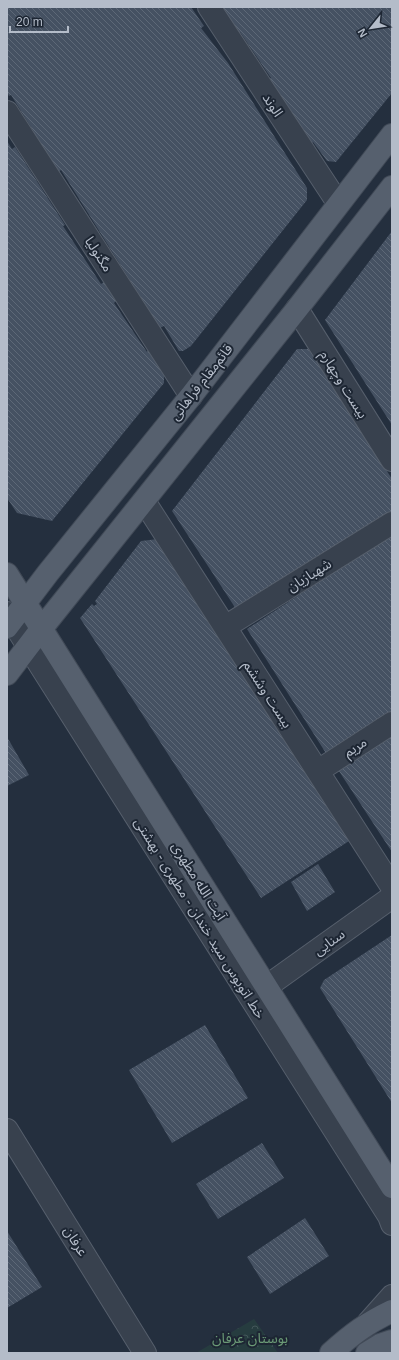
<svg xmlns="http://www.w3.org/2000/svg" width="399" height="1360" font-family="Arial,'Noto Sans Arabic',sans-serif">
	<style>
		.park { fill: url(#park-crowns) }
		.building { fill: url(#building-back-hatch) }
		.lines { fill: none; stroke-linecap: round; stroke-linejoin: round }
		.minor-casing { stroke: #565f6c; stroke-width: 24 }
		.major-casing { stroke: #414a57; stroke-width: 24 }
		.minor { stroke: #38414e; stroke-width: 22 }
		.major { stroke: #56606e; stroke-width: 22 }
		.labels { text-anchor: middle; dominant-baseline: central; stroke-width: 4; stroke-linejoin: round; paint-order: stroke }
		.street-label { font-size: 14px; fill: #b4bcc9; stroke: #1d2633 }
		.park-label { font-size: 14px; fill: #6b9a76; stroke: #1d2633 }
	</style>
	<defs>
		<pattern id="park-crowns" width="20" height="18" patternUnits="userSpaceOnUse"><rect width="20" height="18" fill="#263c3f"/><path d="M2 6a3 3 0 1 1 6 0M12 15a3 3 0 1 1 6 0" fill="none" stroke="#435659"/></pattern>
		<pattern id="building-back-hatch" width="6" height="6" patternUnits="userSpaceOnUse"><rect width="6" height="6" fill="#455162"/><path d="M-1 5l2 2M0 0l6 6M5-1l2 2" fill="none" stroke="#5d6877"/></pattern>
	</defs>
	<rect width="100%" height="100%" fill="#242f3e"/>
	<path class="park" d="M 254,1319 L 278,1353 L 196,1353 Z"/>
	<path class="building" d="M 7,7 L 191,7 L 204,26 L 201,28 L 228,63 L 307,188 L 307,200 L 191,346 L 183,351 L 179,351 L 164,326 L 160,328 L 61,170 L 57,173 L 31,134 L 34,132 L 11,95 L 9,96 L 7,92 Z
		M 220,7 L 392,7 L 392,93 L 336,162 L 327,161 L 313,142 L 312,143 L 269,79 L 271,78 L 240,32 L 238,34 Z
		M 7,141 L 12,149 L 15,147 L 65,225 L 63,226 L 101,284 L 104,282 L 116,301 L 114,303 L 147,352 L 149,349 L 164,373 L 164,383 L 52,521 L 17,513 L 7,498 Z
		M 392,231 L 392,425 L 325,320 Z
		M 297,349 L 308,349 L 392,479 L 392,514 L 238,612 L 172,511 Z
		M 392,534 L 392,717 L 329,758 L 247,629 Z
		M 158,539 L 349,841 L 261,898 L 80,618 L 92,604 L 94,606 L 97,604 L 95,601 L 141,541 Z
		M 392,722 L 392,852 L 333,762 Z
		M 7,737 L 29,775 L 7,786 Z
		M 318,864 L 335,892 L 307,911 L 291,882 Z
		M 392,935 L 392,1103 L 320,988 L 324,980 Z
		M 205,1025 L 248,1098 L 172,1143 L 129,1070 Z
		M 262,1143 L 284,1178 L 218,1219 L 196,1184 Z
		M 305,1218 L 329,1256 L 270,1294 L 247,1257 Z
		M 7,1231 L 42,1287 L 7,1308 Z"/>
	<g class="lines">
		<g class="minor-casing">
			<path id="minor" d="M 209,7 L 338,203
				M 7,112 L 191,396
				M 297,309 L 392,460
				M 144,501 L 392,887
				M 7,613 L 389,1216 L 392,1224
				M 225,627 L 392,523
				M 318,771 L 392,723
				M 266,987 L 392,897
				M 7,1130 L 145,1353
				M 368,1323 L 392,1296"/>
		</g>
		<g class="major-casing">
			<path id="major" d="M 7,574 L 392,1187
				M 7,627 L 48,573 L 191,396 L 392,135
				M 7,674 L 42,628 L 297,309 L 392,187
				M 331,1353 C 352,1334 367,1323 392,1311
				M 367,1353 L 380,1345 L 392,1341"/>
		</g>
		<use href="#minor" class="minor"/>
		<use href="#major" class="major"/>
	</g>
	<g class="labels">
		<g class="street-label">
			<text transform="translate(273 105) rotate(57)">الوند</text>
			<text transform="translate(99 254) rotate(57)">مگنولیا</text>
			<text transform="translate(201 382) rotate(-52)">قائم‌مقام فراهانی</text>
			<text transform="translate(344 384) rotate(58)">بیست وچهارم</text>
			<text transform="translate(309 575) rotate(-32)">شهبازیان</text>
			<text transform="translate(268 694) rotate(57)">بیست وششم</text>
			<text transform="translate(355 747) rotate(-33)">مریم</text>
			<text transform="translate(199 881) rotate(58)">آیت الله مطهری</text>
			<text transform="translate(200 918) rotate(58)">خط اتوبوس سید خندان - مطهری - بهشتی</text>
			<text transform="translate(329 942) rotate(-35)">سنایی</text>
			<text transform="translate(76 1241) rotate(58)">عرفان</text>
		</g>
		<g class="park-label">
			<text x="250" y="1338">بوستان عرفان</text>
		</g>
	</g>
	<rect width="399" height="1360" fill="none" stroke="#b4bcc9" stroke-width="16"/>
	<g transform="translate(371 28) rotate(240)" stroke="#1d2633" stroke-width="3" paint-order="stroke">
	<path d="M0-3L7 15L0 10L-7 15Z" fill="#b4bcc9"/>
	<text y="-6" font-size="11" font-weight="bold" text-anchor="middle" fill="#b4bcc9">N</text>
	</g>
	<path d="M10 26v6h58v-6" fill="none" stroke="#b4bcc9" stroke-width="2"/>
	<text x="16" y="26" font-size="12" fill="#b4bcc9" stroke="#1d2633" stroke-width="3" paint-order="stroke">20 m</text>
</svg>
